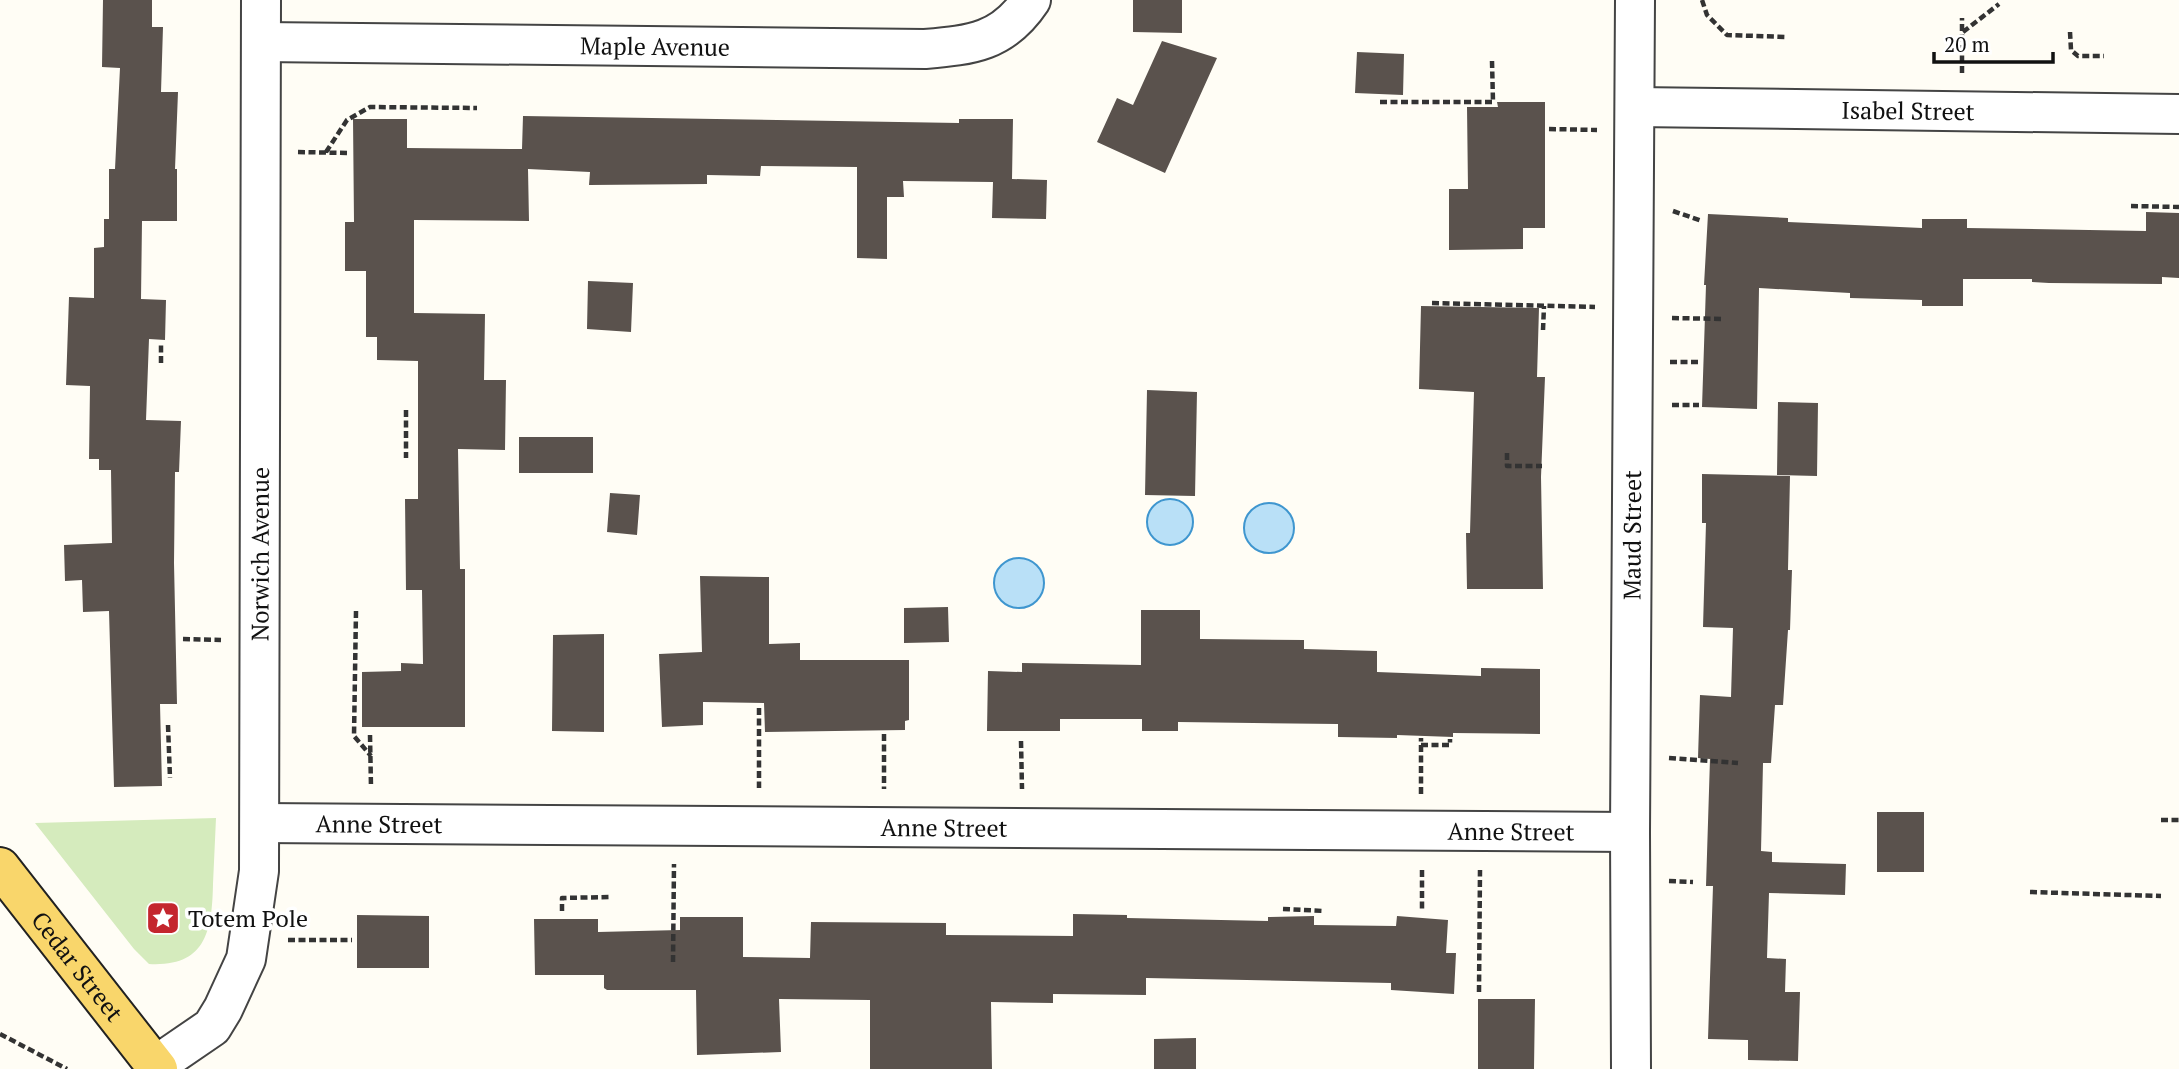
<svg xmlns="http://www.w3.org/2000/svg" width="2179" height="1069" font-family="'PT Serif',serif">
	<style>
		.green { fill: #d5ebbd }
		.water { fill: #b9e0f7; stroke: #3f96cf; stroke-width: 2 }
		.building { fill: #5a524d }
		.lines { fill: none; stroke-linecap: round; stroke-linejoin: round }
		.minor-casing { stroke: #444; stroke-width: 42 }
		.major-casing { stroke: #222; stroke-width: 42 }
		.path { stroke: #333; stroke-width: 4.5; stroke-dasharray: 7 3.5; stroke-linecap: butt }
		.minor { stroke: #fff; stroke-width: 38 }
		.major { stroke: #f9d66b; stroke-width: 38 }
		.labels { text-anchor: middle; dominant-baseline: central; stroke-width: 7; stroke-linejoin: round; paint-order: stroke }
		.street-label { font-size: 24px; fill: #111; stroke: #fff }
		.poi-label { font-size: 24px; fill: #111; stroke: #fff; text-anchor: start }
	</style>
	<rect width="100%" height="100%" fill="#fffdf5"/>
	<path class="green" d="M 216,818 C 215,840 214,862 213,884 C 212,931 206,967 149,964 L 134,949 L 35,823 Z"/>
	<path class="water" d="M1147 522a23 23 0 1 1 46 0a23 23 0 1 1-46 0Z
		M1244 528a25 25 0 1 1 50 0a25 25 0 1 1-50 0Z
		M994 583a25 25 0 1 1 50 0a25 25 0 1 1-50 0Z"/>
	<path class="building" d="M 103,0 L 152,0 L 152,27 L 163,27 L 161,92 L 178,92 L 175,169 L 177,169 L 177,221 L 142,221 L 141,299 L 166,300 L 165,340 L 149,339 L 146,420 L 181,421 L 179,472 L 175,472 L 174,563 L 177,704 L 160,704 L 162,786 L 114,787 L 109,611 L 83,612 L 82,580 L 65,581 L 64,545 L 112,543 L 111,470 L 99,470 L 99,459 L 89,459 L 90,386 L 66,385 L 69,297 L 94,298 L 94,248 L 104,247 L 104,219 L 109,219 L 109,169 L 115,169 L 120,68 L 102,67 Z
		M 1133,0 L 1182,0 L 1182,33 L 1133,32 Z
		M 1162,41 L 1217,58 L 1165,173 L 1097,142 L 1117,98 L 1133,105 Z
		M 1357,52 L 1404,54 L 1403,95 L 1355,93 Z
		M 1497,102 L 1545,102 L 1545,228 L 1523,228 L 1523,249 L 1449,250 L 1449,189 L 1468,189 L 1467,107 L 1498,107 Z
		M 523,116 L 959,123 L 959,119 L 1013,119 L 1012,179 L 1047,180 L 1046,219 L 992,218 L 993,182 L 903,181 L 904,197 L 887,197 L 887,259 L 857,258 L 857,167 L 761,166 L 760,176 L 707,175 L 707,184 L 589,185 L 590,172 L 528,169 L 529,221 L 414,220 L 414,313 L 485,314 L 484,380 L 506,380 L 505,450 L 458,449 L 460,569 L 465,569 L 465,727 L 362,727 L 362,672 L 401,671 L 401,663 L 423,664 L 422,590 L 406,590 L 405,499 L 418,499 L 418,361 L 377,360 L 377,337 L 366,337 L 366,271 L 345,271 L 345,222 L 354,222 L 353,119 L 407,119 L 407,148 L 522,149 Z
		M 2146,212 L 2179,213 L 2179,278 L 2162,277 L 2162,284 L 2049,283 L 2032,282 L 2032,279 L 1963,279 L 1963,306 L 1922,306 L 1922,300 L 1850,298 L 1850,293 L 1759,288 L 1757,409 L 1702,407 L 1706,285 L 1704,285 L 1708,214 L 1788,218 L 1788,222 L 1922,228 L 1922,219 L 1967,219 L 1967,228 L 2146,231 Z
		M 588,281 L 633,283 L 631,332 L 587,329 Z
		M 1421,306 L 1539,308 L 1537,377 L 1545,377 L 1541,477 L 1543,589 L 1467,589 L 1466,533 L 1470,533 L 1474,392 L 1419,389 Z
		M 1147,390 L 1197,392 L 1195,496 L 1145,495 Z
		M 1778,402 L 1818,403 L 1817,476 L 1777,475 Z
		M 519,437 L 593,437 L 593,473 L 519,473 Z
		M 1702,474 L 1790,476 L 1788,570 L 1792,570 L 1790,630 L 1788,630 L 1783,705 L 1775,705 L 1771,763 L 1763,763 L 1761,851 L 1772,852 L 1772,862 L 1846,864 L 1845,895 L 1769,893 L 1767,958 L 1786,959 L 1785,992 L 1800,992 L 1798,1061 L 1748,1060 L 1748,1040 L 1708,1039 L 1713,886 L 1706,886 L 1710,759 L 1698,758 L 1700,695 L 1731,697 L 1733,628 L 1703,627 L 1706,523 L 1702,523 Z
		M 610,493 L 640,495 L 637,535 L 607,532 Z
		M 700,576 L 769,577 L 769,644 L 800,643 L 800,660 L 909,660 L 909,720 L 905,721 L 905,730 L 765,732 L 764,703 L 703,702 L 703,725 L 662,727 L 659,654 L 702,652 Z
		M 948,607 L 949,642 L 904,643 L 904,608 Z
		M 1141,610 L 1200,610 L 1200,639 L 1304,640 L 1304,649 L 1377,651 L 1377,672 L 1481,676 L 1481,668 L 1540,669 L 1540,734 L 1453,733 L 1453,737 L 1397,735 L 1397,738 L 1338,737 L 1338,724 L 1178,722 L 1178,731 L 1142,731 L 1142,719 L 1060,719 L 1060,731 L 987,731 L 988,671 L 1022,672 L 1022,663 L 1141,665 Z
		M 604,634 L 604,732 L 552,731 L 553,635 Z
		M 1877,812 L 1924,812 L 1924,872 L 1877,872 Z
		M 1073,914 L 1127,915 L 1127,918 L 1268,921 L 1268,917 L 1314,916 L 1314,925 L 1396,926 L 1397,916 L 1448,920 L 1446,953 L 1456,953 L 1454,994 L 1391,990 L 1391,983 L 1146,978 L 1146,995 L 1053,994 L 1053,1003 L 991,1002 L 992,1069 L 870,1069 L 870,1000 L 779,999 L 781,1052 L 697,1055 L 696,990 L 607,990 L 604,988 L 604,975 L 535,975 L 534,919 L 598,919 L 598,932 L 680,930 L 680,917 L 743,917 L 743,957 L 810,958 L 811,922 L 946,923 L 946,935 L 1073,936 Z
		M 357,915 L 429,916 L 429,968 L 357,968 Z
		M 1478,999 L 1535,999 L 1534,1069 L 1478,1069 Z
		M 1196,1038 L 1196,1069 L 1154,1069 L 1154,1039 Z"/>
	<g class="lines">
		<g class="minor-casing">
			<g id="minor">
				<path id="s1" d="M 261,42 L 925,49 C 972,45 1003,42 1031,0"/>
				<path id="s2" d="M 1635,107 L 2179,114"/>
				<path id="s3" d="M 260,823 L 1630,832"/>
				<path id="s4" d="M 155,1066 L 212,1027 L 223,1009 L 246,959 L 259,871 L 261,0"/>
				<path id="s5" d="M 1631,1069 L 1630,832 L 1635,0"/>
			</g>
		</g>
		<g class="major-casing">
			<g id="major">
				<path id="s6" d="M 0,867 L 158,1069"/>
			</g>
		</g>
		<path class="path" d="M 1702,0 L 1707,15 L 1727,35 L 1787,37
			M 1963,32 L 1999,4
			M 2070,32 L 2071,50 L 2078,56 L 2104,56
			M 1962,73 L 1962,18
			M 1380,102 L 1493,102 L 1492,61
			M 1549,129 L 1597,130
			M 298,152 L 347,153
			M 326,152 L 347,120 L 370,107 L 477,108
			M 2131,206 L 2179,207
			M 1673,211 L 1702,221
			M 1432,303 L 1595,307
			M 1672,318 L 1724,319
			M 1543,330 L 1544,306
			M 1670,362 L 1698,362
			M 161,363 L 161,345
			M 1672,405 L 1699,405
			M 406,410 L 406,458
			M 1507,453 L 1507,466 L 1542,466
			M 356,611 L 354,736 L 371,756
			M 183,639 L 221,640
			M 759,708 L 759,788
			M 168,725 L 170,778
			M 884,734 L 884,789
			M 370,735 L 371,787
			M 1021,741 L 1022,789
			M 1421,745 L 1450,745 L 1450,739
			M 1669,758 L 1738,763
			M 1421,794 L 1421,738
			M 2161,820 L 2179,820
			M 1422,870 L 1422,911
			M 1669,881 L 1693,882
			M 2030,892 L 2161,896
			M 1283,909 L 1324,911
			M 562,911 L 562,898 L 610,897
			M 288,940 L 352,940
			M 673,962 L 674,864
			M 1479,992 L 1480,870
			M 0,1034 L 67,1069"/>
		<use href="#minor" class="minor"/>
		<use href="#major" class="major"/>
	</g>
	<defs>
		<g id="sight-square" transform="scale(1.75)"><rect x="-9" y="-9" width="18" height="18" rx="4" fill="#c4262e" stroke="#fff"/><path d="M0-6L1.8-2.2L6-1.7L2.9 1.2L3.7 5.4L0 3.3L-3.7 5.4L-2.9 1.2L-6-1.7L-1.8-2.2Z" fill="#fff"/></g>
	</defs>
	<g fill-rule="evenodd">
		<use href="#sight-square" x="163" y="918"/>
	</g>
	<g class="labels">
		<g class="street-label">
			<text stroke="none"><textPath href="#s1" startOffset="394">Maple Avenue</textPath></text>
			<text stroke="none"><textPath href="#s2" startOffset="273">Isabel Street</textPath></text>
			<text stroke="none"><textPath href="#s5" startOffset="534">Maud Street</textPath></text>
			<text stroke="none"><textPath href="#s4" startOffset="551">Norwich Avenue</textPath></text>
			<text stroke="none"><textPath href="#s3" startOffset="119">Anne Street</textPath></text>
			<text stroke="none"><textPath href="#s3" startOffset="684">Anne Street</textPath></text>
			<text stroke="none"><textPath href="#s3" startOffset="1251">Anne Street</textPath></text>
			<text stroke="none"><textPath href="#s6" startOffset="126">Cedar Street</textPath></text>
		</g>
		<g class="poi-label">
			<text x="188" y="918">Totem Pole</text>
		</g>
	</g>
	<path d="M1934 52v10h119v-10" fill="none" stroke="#111111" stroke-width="3.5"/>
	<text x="1944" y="52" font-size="21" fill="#111111" stroke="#ffffff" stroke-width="5" paint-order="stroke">20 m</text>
</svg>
